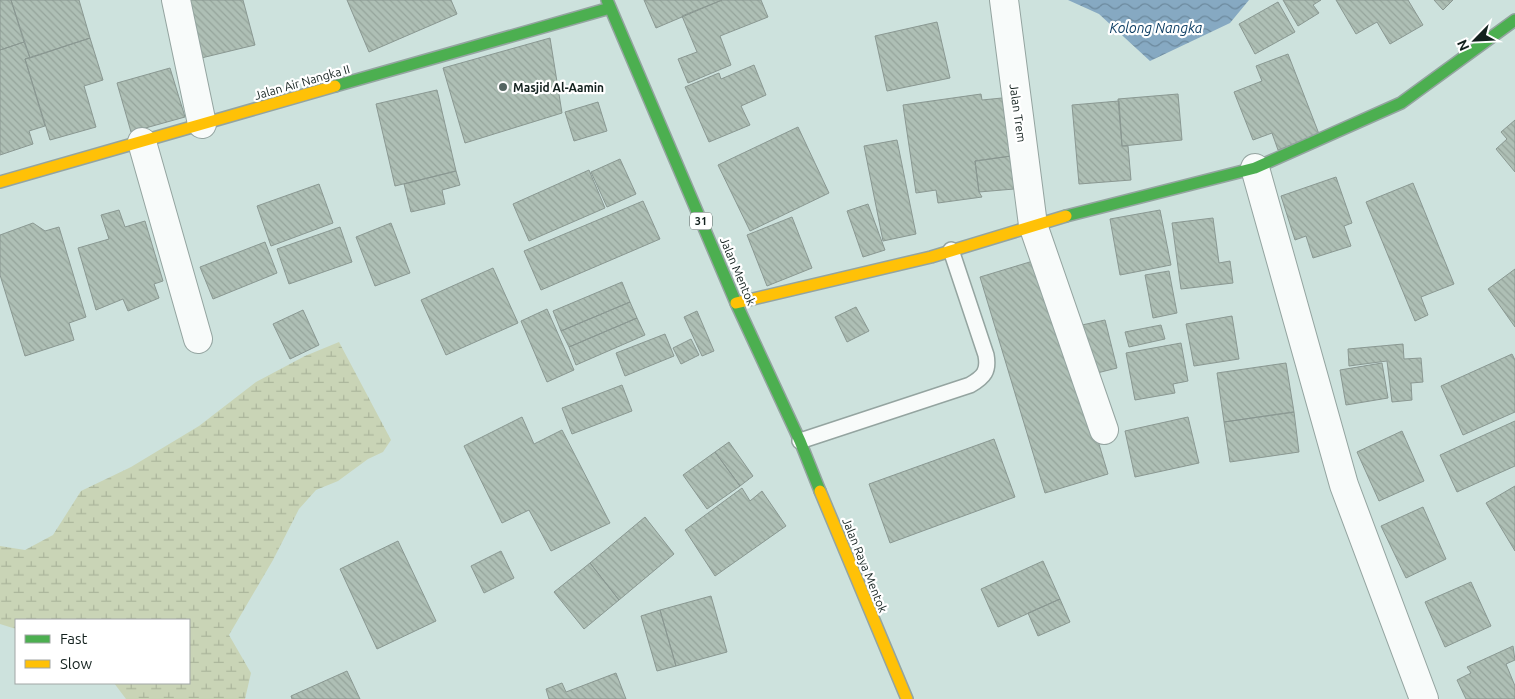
<svg xmlns="http://www.w3.org/2000/svg" width="1515" height="699" font-family="Ubuntu,sans-serif">
	<style>
		.wetland { fill: url(#wetland-marsh) }
		.water { fill: url(#water-waves) }
		.building { fill: url(#building-back-hatch); stroke: #8a9892 }
		.lines { fill: none; stroke-linecap: round; stroke-linejoin: round }
		.lane-casing { stroke: #94a4a0; stroke-width: 18 }
		.street-casing { stroke: #94a4a0; stroke-width: 30 }
		.fast-casing { stroke: #94a4a0; stroke-width: 14 }
		.slow-casing { stroke: #94a4a0; stroke-width: 14 }
		.lane { stroke: #f8fbfa; stroke-width: 15 }
		.street { stroke: #f8fbfa; stroke-width: 28 }
		.fast { stroke: #4caf50; stroke-width: 11 }
		.slow { stroke: #ffc107; stroke-width: 11 }
		.poi-dot { fill: #546561; stroke: #fff; stroke-width: 2 }
		.labels { text-anchor: middle; dominant-baseline: central; stroke-width: 4.5; stroke-linejoin: round; paint-order: stroke }
		.shield { fill: #fff; stroke: #5a6462; stroke-width: 1 }
		.shield-label { font-size: 11px; font-weight: bold; fill: #13211e }
		.street-label { font-size: 12px; fill: #13211e; stroke: #fff }
		.poi-label { font-size: 12px; font-weight: bold; fill: #13211e; stroke: #fff; text-anchor: start }
		.water-label { font-size: 14px; font-style: italic; fill: #0e3f65; stroke: #fff }
	</style>
	<defs>
		<pattern id="wetland-marsh" width="20" height="14" patternUnits="userSpaceOnUse" patternTransform="scale(1.25)"><rect width="20" height="14" fill="#c9d4b6"/><path d="M1 5h8M5 5V1M11 12h8M15 12V8" fill="none" stroke="#acb69c"/></pattern>
		<pattern id="water-waves" width="16" height="10" patternUnits="userSpaceOnUse" patternTransform="scale(1.25)"><rect width="16" height="10" fill="#86a9c2"/><path d="M0 5q4-4 8 0t8 0" fill="none" stroke="#6c899d"/></pattern>
		<pattern id="building-back-hatch" width="6" height="6" patternUnits="userSpaceOnUse" patternTransform="scale(1.25)"><rect width="6" height="6" fill="#aebfb5"/><path d="M-1 5l2 2M0 0l6 6M5-1l2 2" fill="none" stroke="#95a49b"/></pattern>
	</defs>
	<rect width="100%" height="100%" fill="#cde2dd"/>
	<path class="wetland" d="M 339,342 L 391,440 L 383,452 L 368,459 L 338,481 L 316,490 L 299,509 L 273,560 L 229,635 L 251,673 L 245,699 L 126,699 L 114,683 L 189,683 L 189,620 L 16,620 L 16,629 L 0,624 L 0,546 L 25,550 L 53,535 L 81,491 L 131,467 L 199,426 L 256,382 L 305,356 Z"/>
	<path class="water" d="M 1068,0 L 1249,0 L 1230,23 L 1150,61 L 1099,14 Z"/>
	<path class="building" d="M 0,0 L 11,0 L 24,42 L 0,50 Z
		M 11,0 L 79,0 L 90,38 L 30,58 Z
		M 178,0 L 243,0 L 255,45 L 193,60 Z
		M 347,0 L 451,0 L 457,14 L 369,52 Z
		M 644,0 L 722,0 L 656,28 Z
		M 722,0 L 761,0 L 768,17 L 720,36 L 731,65 L 688,83 L 678,59 L 697,52 L 682,16 Z
		M 1283,0 L 1321,0 L 1313,5 L 1319,13 L 1298,26 Z
		M 1336,0 L 1408,0 L 1423,25 L 1390,44 L 1377,22 L 1356,34 Z
		M 1434,0 L 1453,0 L 1443,10 Z
		M 1278,2 L 1295,32 L 1255,54 L 1239,24 Z
		M 937,22 L 950,78 L 887,91 L 875,36 Z
		M 90,38 L 103,80 L 84,86 L 96,127 L 50,140 L 25,59 Z
		M 550,38 L 562,113 L 465,143 L 443,68 Z
		M 24,42 L 30,58 L 25,59 L 45,126 L 29,131 L 33,144 L 0,155 L 0,50 Z
		M 1288,54 L 1319,134 L 1278,150 L 1272,133 L 1253,140 L 1234,92 L 1262,81 L 1256,66 Z
		M 754,65 L 766,95 L 741,106 L 750,125 L 709,142 L 685,87 L 719,73 L 721,79 Z
		M 170,68 L 185,117 L 131,132 L 117,83 Z
		M 437,90 L 456,171 L 395,186 L 376,104 Z
		M 981,94 L 982,100 L 1002,98 L 1011,156 L 975,161 L 979,192 L 982,197 L 938,203 L 936,190 L 916,193 L 903,105 Z
		M 1178,94 L 1182,140 L 1122,146 L 1118,99 Z
		M 1119,101 L 1122,146 L 1128,146 L 1131,180 L 1079,184 L 1072,105 Z
		M 598,102 L 607,131 L 574,141 L 565,112 Z
		M 1515,120 L 1515,172 L 1496,149 L 1507,139 L 1501,132 Z
		M 798,127 L 829,193 L 750,231 L 718,165 Z
		M 897,140 L 916,234 L 883,241 L 864,146 Z
		M 1011,156 L 1014,189 L 979,192 L 975,161 Z
		M 620,159 L 636,194 L 607,207 L 591,172 Z
		M 589,170 L 605,208 L 529,241 L 513,204 Z
		M 456,171 L 460,185 L 442,190 L 445,204 L 411,212 L 404,184 Z
		M 1336,177 L 1352,223 L 1344,226 L 1351,246 L 1313,258 L 1306,236 L 1295,240 L 1281,196 Z
		M 1413,183 L 1454,284 L 1421,297 L 1428,315 L 1415,321 L 1366,202 Z
		M 319,184 L 333,223 L 271,246 L 257,206 Z
		M 643,201 L 660,239 L 541,290 L 524,251 Z
		M 868,204 L 885,250 L 863,257 L 847,211 Z
		M 119,210 L 125,227 L 145,221 L 163,281 L 154,284 L 159,298 L 128,311 L 123,299 L 96,310 L 78,248 L 109,239 L 101,215 Z
		M 1160,210 L 1171,265 L 1120,275 L 1110,219 Z
		M 792,217 L 812,268 L 767,286 L 747,235 Z
		M 1213,218 L 1219,263 L 1230,261 L 1233,283 L 1181,289 L 1172,223 Z
		M 33,223 L 45,231 L 59,227 L 86,317 L 69,323 L 74,340 L 25,356 L 0,275 L 0,235 Z
		M 391,223 L 410,273 L 375,286 L 356,237 Z
		M 340,227 L 352,262 L 289,284 L 277,249 Z
		M 265,242 L 277,273 L 213,299 L 200,267 Z
		M 1043,258 L 1108,474 L 1045,493 L 980,277 Z
		M 493,268 L 518,323 L 446,355 L 421,300 Z
		M 1515,269 L 1515,327 L 1488,289 Z
		M 1169,271 L 1177,313 L 1153,318 L 1145,275 Z
		M 622,282 L 630,302 L 561,331 L 553,311 Z
		M 630,302 L 637,318 L 569,347 L 561,331 Z
		M 856,307 L 869,331 L 847,342 L 835,317 Z
		M 547,309 L 574,370 L 547,382 L 521,321 Z
		M 303,310 L 319,345 L 290,359 L 273,324 Z
		M 697,311 L 714,351 L 702,356 L 684,317 Z
		M 1232,316 L 1239,359 L 1194,366 L 1186,324 Z
		M 637,318 L 645,335 L 576,365 L 569,347 Z
		M 1105,320 L 1117,368 L 1093,374 L 1082,325 Z
		M 1161,325 L 1165,339 L 1129,347 L 1125,332 Z
		M 665,334 L 674,356 L 625,376 L 616,353 Z
		M 691,339 L 699,355 L 681,364 L 673,348 Z
		M 1181,343 L 1188,381 L 1173,384 L 1175,393 L 1135,400 L 1126,353 Z
		M 1403,344 L 1404,359 L 1421,358 L 1423,382 L 1411,383 L 1412,400 L 1392,402 L 1387,361 L 1349,366 L 1348,349 Z
		M 1512,354 L 1515,360 L 1515,412 L 1463,435 L 1441,386 Z
		M 1286,363 L 1294,412 L 1224,422 L 1217,373 Z
		M 1382,363 L 1388,398 L 1346,405 L 1340,370 Z
		M 622,385 L 632,411 L 572,434 L 562,408 Z
		M 1294,412 L 1299,452 L 1230,462 L 1224,422 Z
		M 522,417 L 534,444 L 562,430 L 610,523 L 551,551 L 529,510 L 502,523 L 464,446 Z
		M 1188,417 L 1199,463 L 1135,477 L 1125,431 Z
		M 1515,421 L 1515,466 L 1457,492 L 1440,455 Z
		M 1402,431 L 1424,481 L 1379,501 L 1357,452 Z
		M 994,439 L 1015,497 L 890,543 L 869,484 Z
		M 729,442 L 753,476 L 740,486 L 715,452 Z
		M 715,452 L 740,486 L 707,509 L 683,475 Z
		M 1515,486 L 1515,551 L 1486,503 Z
		M 742,488 L 750,501 L 762,491 L 786,526 L 715,576 L 685,530 Z
		M 1423,507 L 1446,559 L 1406,578 L 1381,526 Z
		M 645,517 L 674,554 L 619,600 L 590,563 Z
		M 398,541 L 436,621 L 377,649 L 340,569 Z
		M 501,551 L 514,578 L 484,593 L 471,566 Z
		M 1043,561 L 1060,599 L 998,627 L 981,589 Z
		M 590,563 L 619,600 L 584,629 L 554,592 Z
		M 1471,582 L 1491,626 L 1445,647 L 1425,602 Z
		M 711,596 L 727,652 L 676,666 L 660,610 Z
		M 1060,599 L 1070,622 L 1038,636 L 1028,613 Z
		M 660,610 L 676,666 L 657,671 L 641,616 Z
		M 1513,646 L 1515,660 L 1506,664 L 1515,686 L 1515,699 L 1466,699 L 1457,680 L 1471,673 L 1467,667 Z
		M 347,671 L 360,699 L 292,699 L 291,696 Z
		M 616,673 L 626,699 L 549,699 L 546,689 L 562,683 L 566,692 Z"/>
	<g class="lines">
		<g class="lane-casing">
			<path id="lane" d="M 800,441 L 970,385 C 984,377 989,371 986,355 L 951,250"/>
		</g>
		<g class="street-casing">
			<path id="street" d="M 176,0 L 202,124
				M 1004,0 L 1033,225 L 1104,430
				M 142,142 L 198,339
				M 1255,168 L 1344,485 L 1424,699"/>
		</g>
		<g class="fast-casing">
			<path id="fast" d="M 607,0 L 736,303 L 800,441 L 820,491
				M 335,86 L 610,8
				M 1066,216 L 1255,168 L 1401,103 L 1515,20"/>
		</g>
		<g class="slow-casing">
			<path id="slow" d="M 0,182 L 335,86
				M 736,303 L 931,257 L 1066,216
				M 820,491 L 907,699"/>
		</g>
		<use href="#lane" class="lane"/>
		<use href="#street" class="street"/>
		<use href="#fast" class="fast"/>
		<use href="#slow" class="slow"/>
	</g>
	<circle class="poi-dot" cx="503" cy="87" r="5"/>
	<g class="labels">
		<rect class="shield" x="690" y="212.5" width="22" height="17" rx="4"/>
		<g class="shield-label">
			<text x="701" y="221">31</text>
		</g>
		<g class="street-label">
			<text transform="translate(302 82) rotate(-16)">Jalan Air Nangka II</text>
			<text transform="translate(1018 113) rotate(82)">Jalan Trem</text>
			<text transform="translate(738 271) rotate(67)">Jalan Mentok</text>
			<text transform="translate(865 565) rotate(68)">Jalan Raya Mentok</text>
		</g>
		<g class="poi-label">
			<text x="513" y="87">Masjid Al-Aamin</text>
		</g>
		<g class="water-label">
			<text x="1156" y="28">Kolong Nangka</text>
		</g>
	</g>
	<rect x="15" y="619" width="175" height="65" fill="#ffffff" stroke="#a1a6a5"/>
	<rect x="25" y="635" width="25" height="8" fill="#4caf50" stroke="#a1a6a5"/>
	<text x="60" y="644" font-size="15" fill="#13211e">Fast</text>
	<rect x="25" y="660" width="25" height="8" fill="#ffc107" stroke="#a1a6a5"/>
	<text x="60" y="669" font-size="15" fill="#13211e">Slow</text>
	<g transform="translate(1475 40) rotate(246)" stroke="#ffffff" stroke-width="4" paint-order="stroke">
	<path d="M0-4L9 19L0 12L-9 19Z" fill="#13211e"/>
	<text y="-8" font-size="14" font-weight="bold" text-anchor="middle" fill="#13211e">N</text>
	</g>
</svg>
